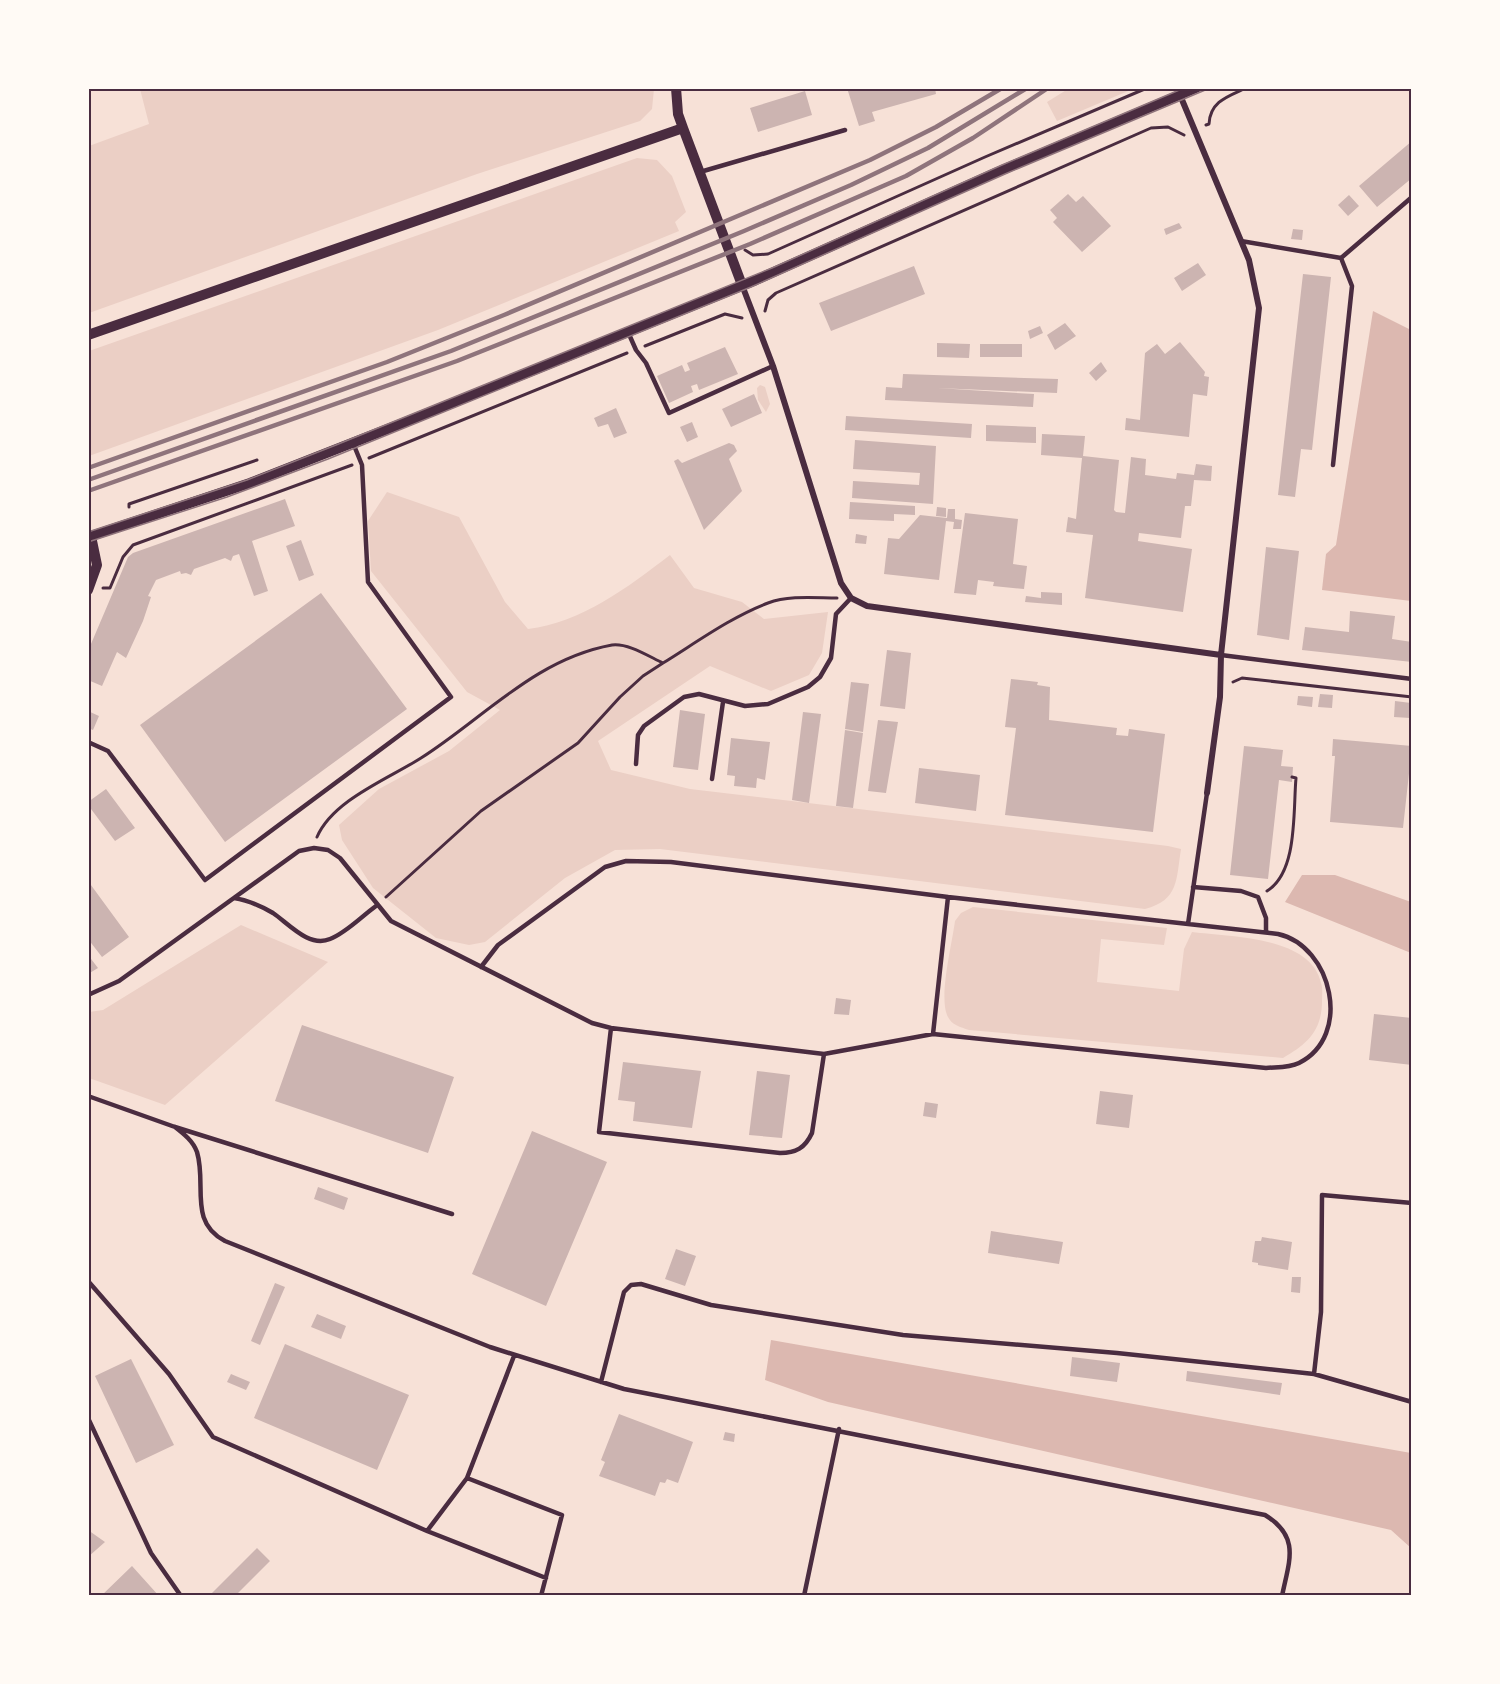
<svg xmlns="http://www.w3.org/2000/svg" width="1500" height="1684" font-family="'Exo 2',sans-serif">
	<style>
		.green { fill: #ebcfc5 }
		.water { fill: #dcb8b0 }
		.building { fill: #ccb4b1 }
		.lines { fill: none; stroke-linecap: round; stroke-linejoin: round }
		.path { stroke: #4a2c40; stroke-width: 3 }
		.service { stroke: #4a2c40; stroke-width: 4.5 }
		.minor { stroke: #4a2c40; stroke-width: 6 }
		.tertiary { stroke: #4a2c40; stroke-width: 10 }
		.tram { stroke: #8f747c; stroke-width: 1.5 }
		.rail { stroke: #8f747c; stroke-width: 4.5 }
		.neatline { fill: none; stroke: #4a2c40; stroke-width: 2 }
	</style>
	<rect width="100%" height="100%" fill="#f7e1d7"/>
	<path class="green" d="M 140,89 L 654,89 L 652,109 L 640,121 L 477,174 L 89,313 L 89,146 L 149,124 Z
		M 1068,89 L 1069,88 L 1133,89 L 1057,121 L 1047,102 Z
		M 637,158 L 657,160 L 672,176 L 686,212 L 675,222 L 679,231 L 438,330 L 89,456 L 89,351 Z
		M 760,385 L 765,387 L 770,404 L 766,412 L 758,400 L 757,388 Z
		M 387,492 L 459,517 L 505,602 L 528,629 C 582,622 627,588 670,555 L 694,588 L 742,602 L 764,619 L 828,612 L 822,653 L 809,675 L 771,691 L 710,666 L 598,741 L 611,770 L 690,789 L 1168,846 L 1181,849 C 1176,880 1179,900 1145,909 L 660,849 L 615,850 L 565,878 L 485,942 L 469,945 L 436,938 L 373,888 L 342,840 L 339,825 L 379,789 L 449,751 L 500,710 L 467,692 L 371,571 L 368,521 Z
		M 973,907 L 1167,928 L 1164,945 L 1101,939 L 1097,982 L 1179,991 L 1184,949 L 1192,932 C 1230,937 1311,936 1321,983 C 1323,988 1322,995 1322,1001 C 1322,1031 1307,1044 1283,1058 L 969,1030 C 960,1027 951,1025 947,1015 C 939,995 952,944 955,921 L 961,913 Z
		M 241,925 L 328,962 L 165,1105 L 89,1078 L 89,1012 L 103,1010 Z"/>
	<path class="water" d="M 1373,311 L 1411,330 L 1411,601 L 1322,590 L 1326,554 L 1336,545 Z
		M 1302,875 L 1335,875 L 1411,902 L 1411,953 L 1285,902 Z
		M 771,1340 L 1411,1453 L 1411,1548 L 1391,1530 L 828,1402 L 765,1380 Z"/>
	<path class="building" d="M 847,88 L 935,88 L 936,94 L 872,112 L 875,121 L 859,126 Z
		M 805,91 L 812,115 L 758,132 L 750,108 Z
		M 1412,141 L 1412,178 L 1377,207 L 1359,186 Z
		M 1068,194 L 1076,202 L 1083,196 L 1111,226 L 1082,252 L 1053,222 L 1057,218 L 1050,210 Z
		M 1349,195 L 1359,206 L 1348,216 L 1338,205 Z
		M 1179,223 L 1182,228 L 1166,235 L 1164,229 Z
		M 1293,229 L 1303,230 L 1302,240 L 1291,239 Z
		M 1198,263 L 1206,275 L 1182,291 L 1174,278 Z
		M 914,266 L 925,294 L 831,331 L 819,303 Z
		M 1303,274 L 1331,277 L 1312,450 L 1301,449 L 1295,497 L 1278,495 Z
		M 1065,323 L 1076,336 L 1055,350 L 1047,335 Z
		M 1040,326 L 1043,333 L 1030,339 L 1028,331 Z
		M 1180,342 L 1205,372 L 1204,376 L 1209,377 L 1207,396 L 1193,394 L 1189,437 L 1125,430 L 1126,418 L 1140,420 L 1145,353 L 1157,344 L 1165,354 Z
		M 937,343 L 970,344 L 969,358 L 937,357 Z
		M 980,344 L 1022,344 L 1022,357 L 980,357 Z
		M 725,347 L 738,374 L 699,390 L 697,384 L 691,386 L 693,392 L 669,403 L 657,376 L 682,365 L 685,372 L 690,370 L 687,363 Z
		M 1101,362 L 1107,371 L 1096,381 L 1089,373 Z
		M 903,374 L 1058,379 L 1057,393 L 937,388 L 1034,394 L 1033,407 L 885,400 L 886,387 L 902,388 Z
		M 754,394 L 762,413 L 731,427 L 722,409 Z
		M 616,408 L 627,433 L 614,438 L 608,424 L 598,427 L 594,418 Z
		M 846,416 L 972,424 L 971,438 L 845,430 Z
		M 692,422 L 698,437 L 687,442 L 680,427 Z
		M 986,425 L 1036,427 L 1036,443 L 986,441 Z
		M 1042,434 L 1085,436 L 1083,456 L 1119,460 L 1114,510 L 1116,512 L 1125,513 L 1131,457 L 1146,459 L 1145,475 L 1176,479 L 1177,473 L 1194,475 L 1196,464 L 1212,466 L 1211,481 L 1194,480 L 1191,506 L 1185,506 L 1181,538 L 1139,533 L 1138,541 L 1131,540 L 1192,549 L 1183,612 L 1085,598 L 1093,535 L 1066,532 L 1068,517 L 1076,519 L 1082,458 L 1041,455 Z
		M 855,440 L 936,446 L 933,504 L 852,498 L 853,481 L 919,485 L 920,473 L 853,469 Z
		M 729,443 L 734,445 L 737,451 L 729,459 L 742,491 L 704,530 L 674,461 L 678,459 L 682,463 Z
		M 285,499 L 295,526 L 252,541 L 268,591 L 254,596 L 239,554 L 233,556 L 231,561 L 225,558 L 194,569 L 191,575 L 186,573 L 181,574 L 180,571 L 156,580 L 148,596 L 151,597 L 143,621 L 126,658 L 117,652 L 102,686 L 88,680 L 88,651 L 128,557 L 133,553 Z
		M 850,502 L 915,506 L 915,515 L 894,514 L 894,521 L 849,519 Z
		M 937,507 L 946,508 L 946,517 L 936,516 Z
		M 948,509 L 955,509 L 955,519 L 962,520 L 961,529 L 953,529 L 954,522 L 946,521 L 939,580 L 884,574 L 888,538 L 899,539 L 920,515 L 947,518 Z
		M 965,513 L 1018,519 L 1013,564 L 1027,566 L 1024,589 L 993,586 L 994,582 L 978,580 L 976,595 L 954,593 Z
		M 856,534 L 867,536 L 866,544 L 855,543 Z
		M 301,540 L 314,575 L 299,581 L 286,546 Z
		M 1266,547 L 1299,551 L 1289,640 L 1257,635 Z
		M 1041,592 L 1062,593 L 1062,605 L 1025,602 L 1026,596 L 1041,598 Z
		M 321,593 L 407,709 L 225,842 L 140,725 Z
		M 1350,611 L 1395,616 L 1392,639 L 1412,642 L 1412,662 L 1302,650 L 1305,627 L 1349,632 Z
		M 887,650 L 911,653 L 905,709 L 880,706 Z
		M 1011,679 L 1038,682 L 1037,685 L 1050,687 L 1049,720 L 1117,728 L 1116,735 L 1128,736 L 1129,729 L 1165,734 L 1153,832 L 1005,815 L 1016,728 L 1005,727 Z
		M 851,682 L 869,684 L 863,732 L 845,729 Z
		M 1320,694 L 1333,695 L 1332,708 L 1318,707 Z
		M 1298,696 L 1313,697 L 1312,707 L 1297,705 Z
		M 1395,701 L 1411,703 L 1410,718 L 1394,717 Z
		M 680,710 L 705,714 L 698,770 L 673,767 Z
		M 88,711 L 99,716 L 93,730 L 88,728 Z
		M 803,712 L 821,714 L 809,803 L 792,800 Z
		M 878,720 L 898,722 L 886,793 L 868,791 Z
		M 845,730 L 863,733 L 853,808 L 836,806 Z
		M 731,738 L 770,742 L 765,780 L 757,778 L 756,788 L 734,786 L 735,776 L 727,775 Z
		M 1333,739 L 1412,746 L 1403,828 L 1330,822 L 1335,756 L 1332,756 Z
		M 1244,746 L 1283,750 L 1281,766 L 1293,767 L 1292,782 L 1279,780 L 1268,879 L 1230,875 Z
		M 919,768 L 980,775 L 976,811 L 915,803 Z
		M 106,789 L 135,828 L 115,841 L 88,805 L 88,802 Z
		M 88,881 L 129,937 L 102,957 L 88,939 Z
		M 88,955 L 98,968 L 88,974 Z
		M 836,998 L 851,1000 L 849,1015 L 834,1014 Z
		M 1374,1014 L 1412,1018 L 1412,1065 L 1369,1060 Z
		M 302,1025 L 454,1077 L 428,1153 L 275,1101 Z
		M 623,1062 L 701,1071 L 692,1128 L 633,1121 L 635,1102 L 618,1100 Z
		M 757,1071 L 790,1075 L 782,1138 L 749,1135 Z
		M 1100,1091 L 1133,1095 L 1129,1128 L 1096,1124 Z
		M 925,1102 L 938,1104 L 936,1118 L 923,1116 Z
		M 532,1131 L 607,1162 L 546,1306 L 472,1274 Z
		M 318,1187 L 348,1198 L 344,1210 L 314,1199 Z
		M 991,1231 L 1063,1242 L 1059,1264 L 988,1253 Z
		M 1262,1237 L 1292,1242 L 1288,1270 L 1258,1265 L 1258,1263 L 1252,1262 L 1255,1241 L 1261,1241 Z
		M 676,1249 L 696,1256 L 685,1286 L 665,1279 Z
		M 1292,1277 L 1301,1277 L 1300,1293 L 1291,1292 Z
		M 275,1283 L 285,1287 L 260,1345 L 251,1341 Z
		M 317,1314 L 346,1326 L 341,1339 L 311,1327 Z
		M 285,1344 L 409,1395 L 377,1470 L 254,1418 Z
		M 1072,1357 L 1120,1363 L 1117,1382 L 1070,1376 Z
		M 131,1359 L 174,1445 L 136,1463 L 95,1376 Z
		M 1187,1371 L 1282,1383 L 1280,1395 L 1186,1381 Z
		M 231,1374 L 250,1382 L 246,1390 L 227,1382 Z
		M 619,1414 L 693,1442 L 678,1483 L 667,1479 L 665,1483 L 660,1482 L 655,1496 L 599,1476 L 605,1462 L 601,1460 Z
		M 725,1432 L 735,1434 L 734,1442 L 723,1440 Z
		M 88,1530 L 105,1542 L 88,1557 Z
		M 257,1548 L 270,1561 L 237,1594 L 209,1596 Z
		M 132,1566 L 159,1596 L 101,1596 Z"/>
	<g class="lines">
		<path class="path" d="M 1206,125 L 1209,124 C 1210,101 1229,96 1246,88
			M 745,250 L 753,255 L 768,254 L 985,157 L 1147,88
			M 765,311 L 768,300 L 776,293 L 1151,128 L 1168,127 L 1184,135
			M 645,346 L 725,314 L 742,318
			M 369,458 L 627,353
			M 129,507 L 129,504 L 257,460
			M 103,588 L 110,588 L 123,557 L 133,545 L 352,465
			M 1233,682 L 1242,678 L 1412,697
			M 317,837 C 333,800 388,779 421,758 C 484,718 535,659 612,645 C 628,643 648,656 663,663 C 697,642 731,617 768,603 C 789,595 816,598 837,598
			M 1267,891 C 1298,872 1293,811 1296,778 L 1292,777
			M 386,897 L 481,811 L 578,743 L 620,697 L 643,676 L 663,663"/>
		<path class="service" d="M 700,172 L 845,130
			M 1241,241 L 1341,258 L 1412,197
			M 628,332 L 636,350 L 646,363 L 669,413 L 773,366
			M 1333,465 L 1352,286 L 1341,258
			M 1221,655 L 1412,679
			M 88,742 L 108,751 L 205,880 L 451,697 L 368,582 L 362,465 L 353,443
			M 636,764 L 638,735 L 644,726 L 684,697 L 699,694 L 745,706 L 768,704 L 808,687 L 820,677 L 831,658 L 836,614 L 851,598
			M 712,779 L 723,702
			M 1193,887 L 1241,891 L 1258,897 L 1266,918 L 1266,932
			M 234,898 C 247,900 261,906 273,913 C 289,924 309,948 330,939 C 346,933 362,916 376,906
			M 481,967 L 498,945 L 605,867 L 626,861 L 671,862 L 948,897
			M 88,995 L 119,981 L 299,851 L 314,848 L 328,850 L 340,858 L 391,921 L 592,1023 L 611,1028 L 824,1054 L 812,1133 C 805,1148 796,1153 780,1153 L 599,1132 L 611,1028
			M 933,1034 L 948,897 L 1188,924 L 1207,793
			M 824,1054 L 933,1034 L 1266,1068 C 1277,1067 1289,1068 1299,1063 C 1353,1036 1332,946 1278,934 L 1188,924
			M 88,1096 L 175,1127 L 452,1214
			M 175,1127 C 184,1134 193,1141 197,1152 C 207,1185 188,1222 225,1241 L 490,1347 L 624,1389 L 1265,1515 C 1301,1537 1289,1561 1282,1596
			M 88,1281 L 169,1374 L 213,1437 L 427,1531 L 467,1478 L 514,1356
			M 1314,1374 L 1321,1312 L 1322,1195 L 1412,1203
			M 601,1382 L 624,1292 L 631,1285 L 641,1284 L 711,1305 L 903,1335 L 1117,1353 L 1314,1374 L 1412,1402
			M 88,1418 L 151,1553 L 181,1596
			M 467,1478 L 562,1515 L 541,1596
			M 427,1531 L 546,1578
			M 804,1596 L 839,1429"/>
		<path class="minor" d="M 1180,95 L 1249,260 L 1259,308 L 1221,655 L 1220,697 L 1207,793
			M 742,285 L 773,366 L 841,583 L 851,598 L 867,606 L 1221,655"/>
		<path class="tertiary" d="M 676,88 L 678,114 L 683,128 L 742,285
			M 88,335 L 683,128
			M 88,537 L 250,483 L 408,421 L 756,280 L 995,173 L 1196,88
			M 88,590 L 97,565 L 91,536"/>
		<path class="tram" d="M 88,532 L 247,480 L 336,445 L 772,268 L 1002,165 L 1184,88
			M 88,542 L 227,497 L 328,459 L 751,287 L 1005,174 L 1210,88"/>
		<path class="rail" d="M 88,468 L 387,362 L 504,315 L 870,160 L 936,127 L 1002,88
			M 88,480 L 451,351 L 744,231 L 851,185 L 928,148 L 1027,88
			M 88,491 L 457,361 L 750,244 L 906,176 L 973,138 L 1048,88"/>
	</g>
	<rect width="1500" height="1684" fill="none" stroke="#fffaf5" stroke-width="180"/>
	<rect x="90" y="90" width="1320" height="1504" class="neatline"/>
</svg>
